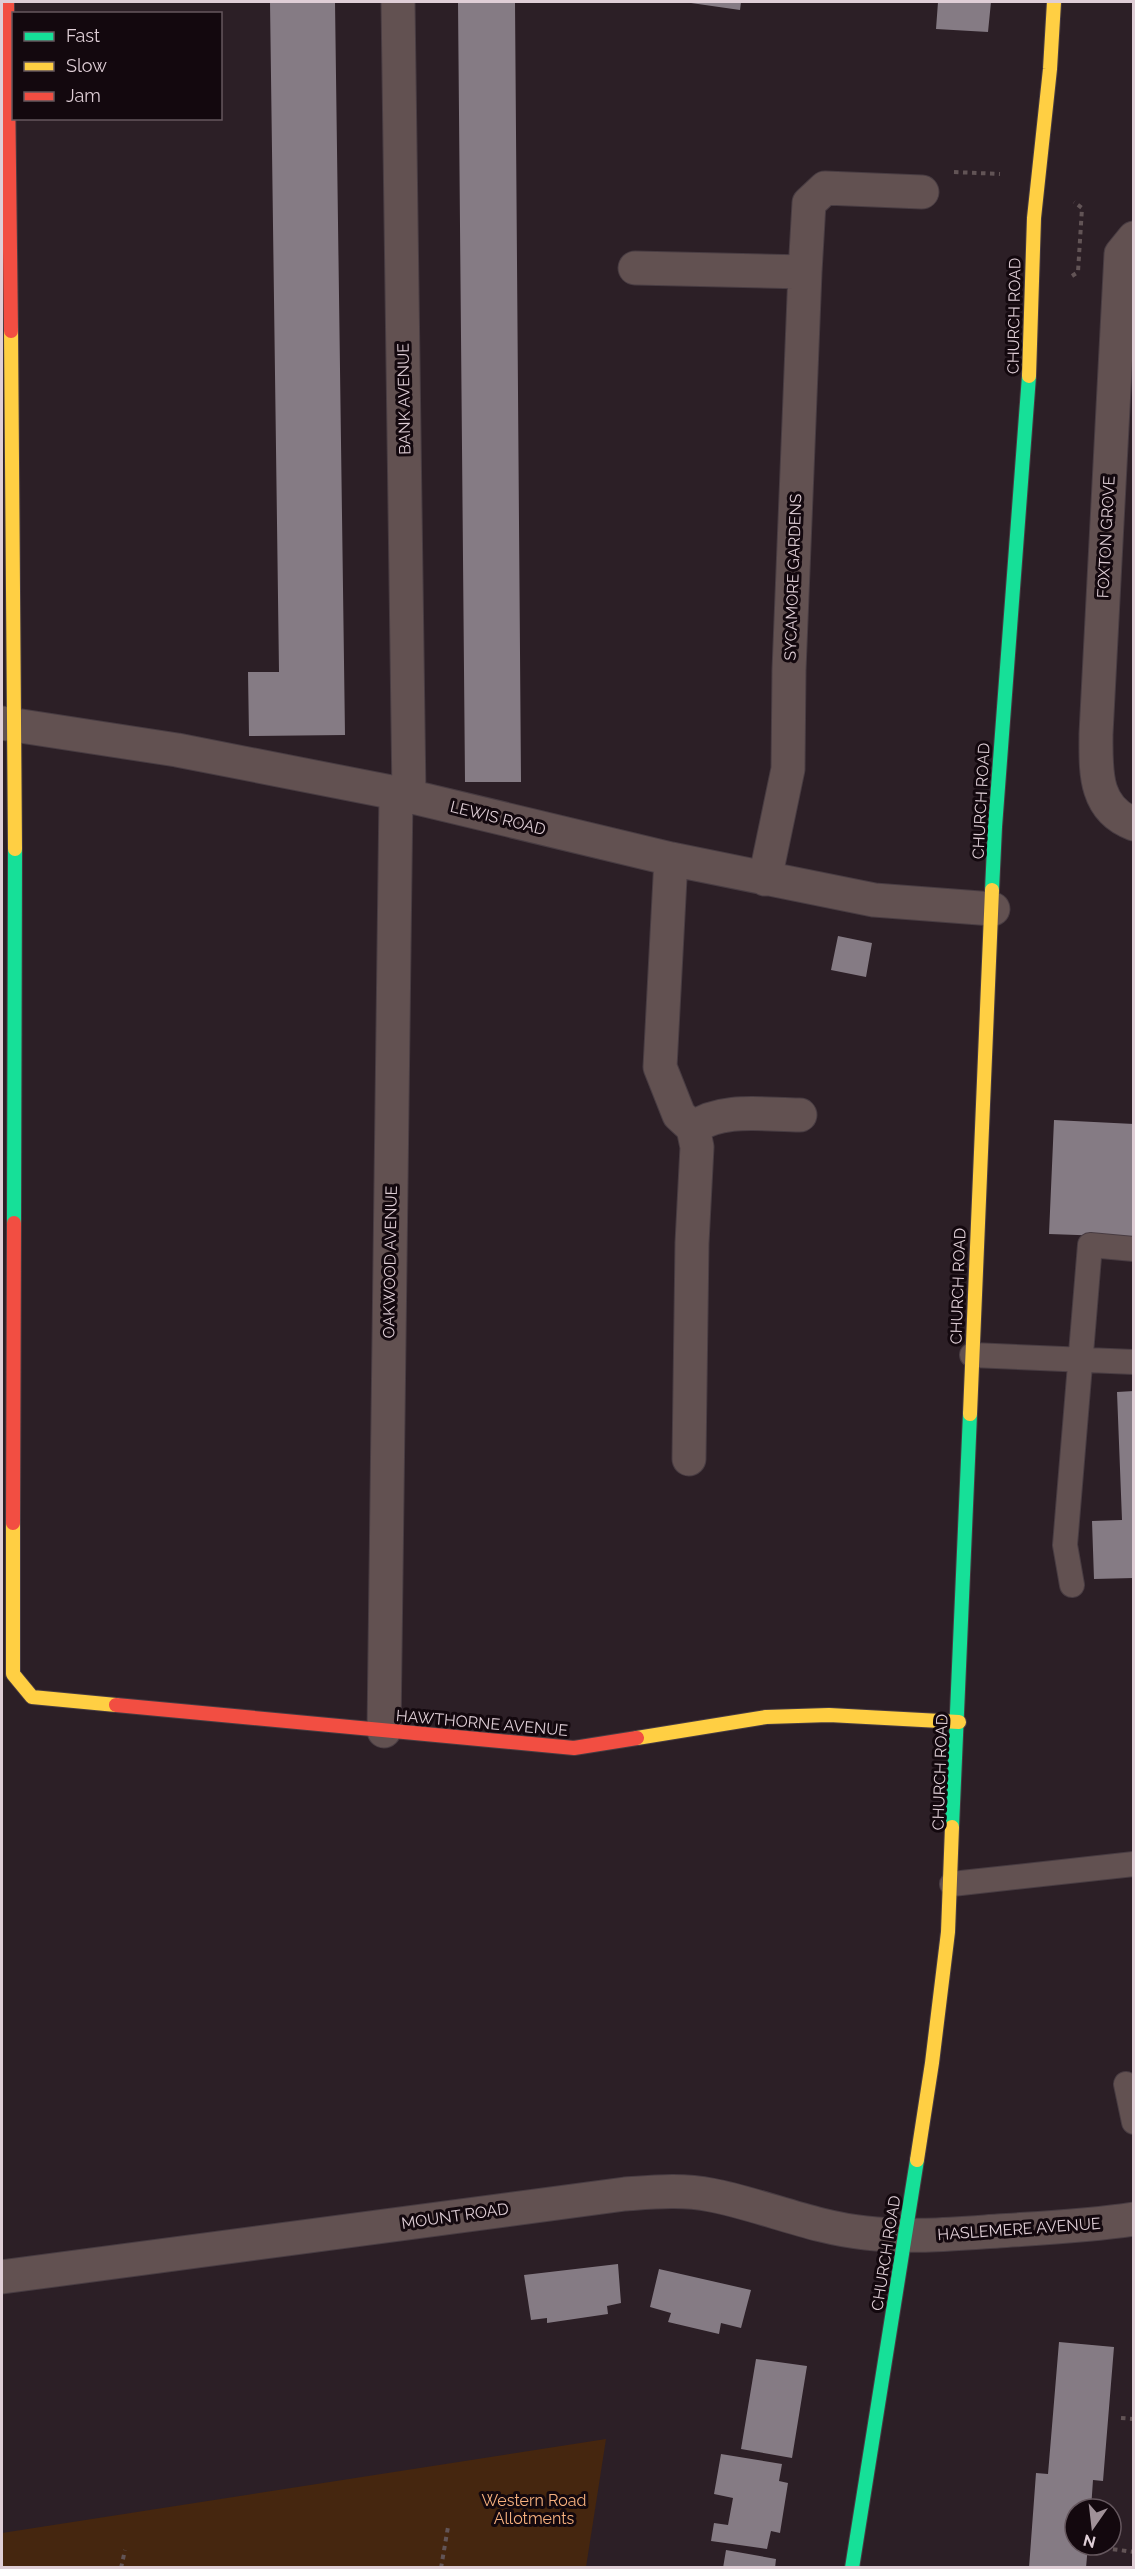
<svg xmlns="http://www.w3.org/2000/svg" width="1135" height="2569" font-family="Raleway,sans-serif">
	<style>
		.garden { fill: #45260f }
		.building { fill: #857b84 }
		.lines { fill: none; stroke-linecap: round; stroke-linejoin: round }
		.lane-casing { stroke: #483c42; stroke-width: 26 }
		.street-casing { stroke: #483c42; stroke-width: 35 }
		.fast-casing { stroke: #483c42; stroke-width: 16 }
		.slow-casing { stroke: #483c42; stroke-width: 16 }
		.jam-casing { stroke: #483c42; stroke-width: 16 }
		.path { stroke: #625456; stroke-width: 4; stroke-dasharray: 4.5 4.5; stroke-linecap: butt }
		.lane { stroke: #625151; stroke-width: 24 }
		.street { stroke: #625151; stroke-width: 33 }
		.fast { stroke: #16e098; stroke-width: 14 }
		.slow { stroke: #ffcf43; stroke-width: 14 }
		.jam { stroke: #f24e42; stroke-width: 14 }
		.labels { text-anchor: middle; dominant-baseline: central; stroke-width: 6; stroke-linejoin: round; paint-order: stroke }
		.street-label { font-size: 16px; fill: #dfced6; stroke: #13080e }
		.park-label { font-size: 16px; fill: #f6b07e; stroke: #13080e }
	</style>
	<rect width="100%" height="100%" fill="#2c1f26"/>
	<path class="garden" d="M 606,2439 L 586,2567 L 2,2567 L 2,2533 Z"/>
	<path class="building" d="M 270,2 L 335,2 L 345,735 L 249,736 L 248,672 L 279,672 Z
		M 458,2 L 515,2 L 521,782 L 465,782 Z
		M 684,2 L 741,2 L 740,10 Z
		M 938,2 L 991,2 L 988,32 L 936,29 Z
		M 838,936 L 872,943 L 866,977 L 831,970 Z
		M 1054,1120 L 1134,1124 L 1134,1237 L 1049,1234 Z
		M 1134,1391 L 1134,1578 L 1094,1579 L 1092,1521 L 1122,1520 L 1117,1392 Z
		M 618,2264 L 621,2303 L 607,2306 L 608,2314 L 547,2323 L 547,2318 L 531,2320 L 524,2275 Z
		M 659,2269 L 751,2290 L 741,2328 L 721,2323 L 719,2334 L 668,2322 L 671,2313 L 650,2307 Z
		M 1059,2342 L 1114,2347 L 1103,2481 L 1093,2480 L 1091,2509 L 1075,2509 L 1075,2545 L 1088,2545 L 1086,2568 L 1029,2568 L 1036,2473 L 1048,2474 Z
		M 756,2359 L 807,2366 L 792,2458 L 741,2449 Z
		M 721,2454 L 782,2464 L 779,2481 L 788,2483 L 780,2533 L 771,2531 L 767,2549 L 711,2541 L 714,2523 L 728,2525 L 733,2498 L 714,2494 Z
		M 726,2550 L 776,2559 L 775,2568 L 723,2568 Z"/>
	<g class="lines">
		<g class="lane-casing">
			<path id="lane" d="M 972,1355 L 1134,1362
				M 1072,1585 L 1065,1545 L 1090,1245 L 1134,1249
				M 952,1884 L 1134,1864
				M 1126,2084 L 1134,2122"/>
		</g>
		<g class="street-casing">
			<path id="street" d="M 398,2 L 409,796
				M 1134,238 L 1121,254 L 1096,734 C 1096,769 1093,809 1134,824
				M 635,268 L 805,272 L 789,670 L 788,769 L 765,879
				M 805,272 L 809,203 L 825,188 L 922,192
				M 2,723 L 177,750 L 396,793 L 671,859 L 874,900 L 993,909
				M 671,859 L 660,1067 L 679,1115 L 693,1128 L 697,1147 L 692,1243 L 689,1459
				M 693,1128 C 722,1107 765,1115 800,1115
				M 384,1731 L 396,793
				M 2,2277 L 625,2194 C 653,2192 683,2189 711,2195 C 763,2205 813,2228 866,2233 C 909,2238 954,2234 998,2231 C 1043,2228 1088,2226 1134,2219"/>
		</g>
		<g class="fast-casing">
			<path id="fast" d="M 992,890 L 995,827 L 1029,376
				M 14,1223 L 15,849
				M 952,1827 L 970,1414
				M 852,2568 L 917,2160"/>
		</g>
		<g class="slow-casing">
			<path id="slow" d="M 11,331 L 15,849
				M 1029,376 L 1034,218 L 1050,69 L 1054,2
				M 970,1414 L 992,890
				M 13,1523 L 13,1674 L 32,1697 L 116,1705
				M 637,1738 L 766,1717 L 829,1715 L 959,1722
				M 917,2160 L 932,2063 L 948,1932 L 952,1827"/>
		</g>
		<g class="jam-casing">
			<path id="jam" d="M 7,2 L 11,331
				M 13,1523 L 14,1223
				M 116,1705 L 574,1748 L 637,1738"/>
		</g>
		<path class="path" d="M 954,172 L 1000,174
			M 1072,276 L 1078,272 L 1082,208 L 1074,202
			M 1121,2418 L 1134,2419
			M 1104,2548 L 1134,2552
			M 121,2568 L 125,2550
			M 441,2568 L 448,2527"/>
		<use href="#lane" class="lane"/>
		<use href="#street" class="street"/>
		<use href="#fast" class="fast"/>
		<use href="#slow" class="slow"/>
		<use href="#jam" class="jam"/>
	</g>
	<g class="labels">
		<g class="street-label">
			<text transform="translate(1014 316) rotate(-89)">CHURCH ROAD</text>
			<text transform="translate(404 399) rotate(-91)">BANK AVENUE</text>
			<text transform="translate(1106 537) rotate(-87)">FOXTON GROVE</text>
			<text transform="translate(793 577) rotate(-88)">SYCAMORE GARDENS</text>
			<text transform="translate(981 801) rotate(-87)">CHURCH ROAD</text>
			<text transform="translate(498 818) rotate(14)">LEWIS ROAD</text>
			<text transform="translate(390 1262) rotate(-89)">OAKWOOD AVENUE</text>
			<text transform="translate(958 1286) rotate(-88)">CHURCH ROAD</text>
			<text transform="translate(482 1723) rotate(5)">HAWTHORNE AVENUE</text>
			<text transform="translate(940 1772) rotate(-88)">CHURCH ROAD</text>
			<text transform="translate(455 2216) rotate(-8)">MOUNT ROAD</text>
			<text transform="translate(1019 2229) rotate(-4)">HASLEMERE AVENUE</text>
			<text transform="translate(886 2253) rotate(-81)">CHURCH ROAD</text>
		</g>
		<g class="park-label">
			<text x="534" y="2500">Western Road<tspan x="534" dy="18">Allotments</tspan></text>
		</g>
	</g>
	<rect width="1135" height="2569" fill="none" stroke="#dfced6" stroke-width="6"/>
	<rect x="12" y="12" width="210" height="108" fill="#13080e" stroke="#65575e" stroke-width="1.5"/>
	<rect x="24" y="32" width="30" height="9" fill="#16e098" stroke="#65575e" stroke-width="1.5"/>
	<text x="66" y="42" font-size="18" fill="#dfced6">Fast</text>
	<rect x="24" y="62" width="30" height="9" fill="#ffcf43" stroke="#65575e" stroke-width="1.5"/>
	<text x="66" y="72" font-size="18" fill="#dfced6">Slow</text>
	<rect x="24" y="92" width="30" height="9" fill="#f24e42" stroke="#65575e" stroke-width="1.5"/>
	<text x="66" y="102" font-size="18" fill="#dfced6">Jam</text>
	<g transform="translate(1093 2527) rotate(194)"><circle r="28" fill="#13080e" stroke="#65575e" stroke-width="1.5"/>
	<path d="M0-4.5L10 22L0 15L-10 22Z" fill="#a09198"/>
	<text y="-9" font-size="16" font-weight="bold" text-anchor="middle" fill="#dfced6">N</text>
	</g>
</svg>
